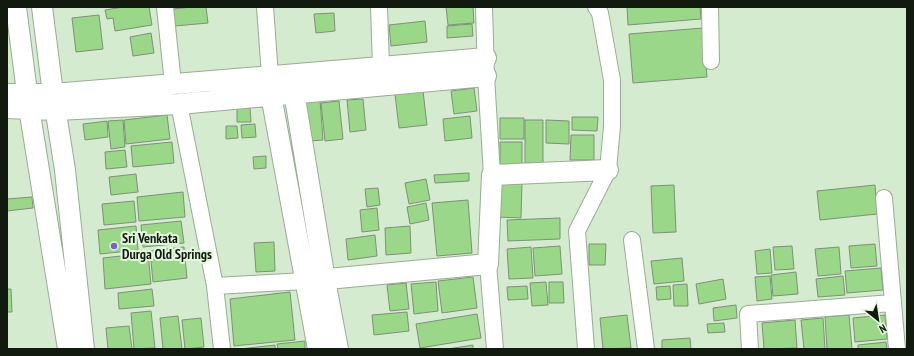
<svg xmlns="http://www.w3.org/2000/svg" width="914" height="356" font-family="'PT Sans Narrow',sans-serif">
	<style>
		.building { fill: #9bd788; stroke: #7d9177 }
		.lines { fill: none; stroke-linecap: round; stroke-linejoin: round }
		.minor-casing { stroke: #98ad92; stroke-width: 18 }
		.tertiary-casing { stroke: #98ad92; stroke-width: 22 }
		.minor { stroke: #fff; stroke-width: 16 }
		.tertiary { stroke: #fff; stroke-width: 20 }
		.poi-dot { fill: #815cd6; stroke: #e2f8dc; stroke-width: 1.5 }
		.labels { text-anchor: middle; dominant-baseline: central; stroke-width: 4; stroke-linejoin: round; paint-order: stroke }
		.poi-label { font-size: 14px; font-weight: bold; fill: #121a10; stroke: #e2f8dc; text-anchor: start }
	</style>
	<rect width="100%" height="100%" fill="#d5ebcf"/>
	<path class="building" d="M 123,7 L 149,7 L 152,25 L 115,31 L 113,18 L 107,19 L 105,10 Z
		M 192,7 L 206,7 L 208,23 L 175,26 L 173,9 Z
		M 446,7 L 473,7 L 474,23 L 448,25 Z
		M 627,7 L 700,7 L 701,19 L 628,25 Z
		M 334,13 L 335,31 L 316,33 L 314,14 Z
		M 99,15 L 103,49 L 76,52 L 72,18 Z
		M 425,21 L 427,42 L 391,46 L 389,25 Z
		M 472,24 L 473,36 L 447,38 L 447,26 Z
		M 703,28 L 707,77 L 633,83 L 629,34 Z
		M 151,33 L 154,53 L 133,56 L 130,37 Z
		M 474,88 L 477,111 L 454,114 L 451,91 Z
		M 423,91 L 427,125 L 399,128 L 395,94 Z
		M 363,99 L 366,130 L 350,132 L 347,100 Z
		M 320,100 L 323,140 L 309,141 L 305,101 Z
		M 339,101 L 343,139 L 325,141 L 321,103 Z
		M 237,108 L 250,108 L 251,122 L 237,122 Z
		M 167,115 L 170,139 L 126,144 L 124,120 Z
		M 470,116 L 472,138 L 445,141 L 443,119 Z
		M 572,117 L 598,117 L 597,131 L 572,130 Z
		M 500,118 L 524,118 L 524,139 L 500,139 Z
		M 123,120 L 125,147 L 111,149 L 108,121 Z
		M 525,120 L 543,120 L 543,163 L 525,163 Z
		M 546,120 L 569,121 L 569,144 L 546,143 Z
		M 107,121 L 108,137 L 85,140 L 83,124 Z
		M 255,124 L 256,137 L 242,138 L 241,125 Z
		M 226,126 L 237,126 L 238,138 L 226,139 Z
		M 571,135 L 594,135 L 594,160 L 570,160 Z
		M 172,142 L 174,163 L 133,167 L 131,146 Z
		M 500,142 L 522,142 L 522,165 L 500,165 Z
		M 125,150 L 127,167 L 106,169 L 105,152 Z
		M 266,156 L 266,168 L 254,169 L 253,157 Z
		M 469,173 L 469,181 L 435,183 L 434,175 Z
		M 136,174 L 138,192 L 111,195 L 109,177 Z
		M 426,179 L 430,200 L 409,204 L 405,183 Z
		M 498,181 L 522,182 L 521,218 L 497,217 Z
		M 674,185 L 676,232 L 653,233 L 651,186 Z
		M 875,185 L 877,214 L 820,220 L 817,191 Z
		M 378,188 L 380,205 L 367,207 L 365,189 Z
		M 183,192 L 185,217 L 139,221 L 137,197 Z
		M 32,197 L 33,208 L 7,211 L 7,199 Z
		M 468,200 L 472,253 L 437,256 L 432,203 Z
		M 134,201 L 136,222 L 104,225 L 102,204 Z
		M 426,203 L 429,220 L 410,224 L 407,207 Z
		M 377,208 L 379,230 L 362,232 L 360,210 Z
		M 560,218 L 560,239 L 508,241 L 507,220 Z
		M 181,221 L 184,243 L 143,247 L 141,225 Z
		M 136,226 L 138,250 L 100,254 L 98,230 Z
		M 410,226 L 411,253 L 386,255 L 385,228 Z
		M 375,235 L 377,256 L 348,260 L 346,239 Z
		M 274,242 L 275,271 L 256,272 L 254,243 Z
		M 589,244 L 606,244 L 605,265 L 589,265 Z
		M 875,244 L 877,266 L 851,268 L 849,246 Z
		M 560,246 L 562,274 L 535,276 L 533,248 Z
		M 792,246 L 794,269 L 775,270 L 773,247 Z
		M 184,247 L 187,278 L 153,282 L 150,251 Z
		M 531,247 L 533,278 L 509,279 L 507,249 Z
		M 839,247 L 841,274 L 818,276 L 815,249 Z
		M 770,249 L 772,273 L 757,274 L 755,251 Z
		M 148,253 L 151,284 L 105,289 L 103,258 Z
		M 682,258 L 684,281 L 654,284 L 651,261 Z
		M 881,268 L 883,290 L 847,293 L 845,271 Z
		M 796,272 L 798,294 L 773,296 L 771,275 Z
		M 770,276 L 772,299 L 757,301 L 755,277 Z
		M 843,276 L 845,295 L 818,297 L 816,279 Z
		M 473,277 L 477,308 L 442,313 L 438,281 Z
		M 723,279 L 726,299 L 699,304 L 696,284 Z
		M 436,282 L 438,311 L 414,314 L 411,284 Z
		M 546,282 L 548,305 L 532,306 L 530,283 Z
		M 549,282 L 563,282 L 564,303 L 549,303 Z
		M 406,283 L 409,309 L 390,311 L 387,285 Z
		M 687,284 L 688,306 L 674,306 L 673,285 Z
		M 527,286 L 528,299 L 508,300 L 507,287 Z
		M 670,286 L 671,299 L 657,300 L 656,287 Z
		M 7,289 L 11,289 L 12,312 L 7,312 Z
		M 152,289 L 154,306 L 119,309 L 118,293 Z
		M 290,292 L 295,340 L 234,346 L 230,299 Z
		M 736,305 L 737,318 L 714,321 L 713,308 Z
		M 151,311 L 155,348 L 134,349 L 131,313 Z
		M 407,312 L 409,331 L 374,335 L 372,315 Z
		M 477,314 L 481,338 L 420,348 L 416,324 Z
		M 627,315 L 631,348 L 603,349 L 600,318 Z
		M 849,315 L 852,349 L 827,349 L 825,317 Z
		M 885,315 L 887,339 L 855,342 L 853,318 Z
		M 178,316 L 182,349 L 163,349 L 160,318 Z
		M 201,318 L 204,347 L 185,349 L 182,320 Z
		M 823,318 L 825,349 L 804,349 L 801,320 Z
		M 795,320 L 797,348 L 764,349 L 762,323 Z
		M 724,323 L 725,332 L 708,333 L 707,324 Z
		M 129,326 L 132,349 L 108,349 L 106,328 Z
		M 690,338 L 691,349 L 662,349 L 662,340 Z
		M 305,341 L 305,349 L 278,349 L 277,344 Z
		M 886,342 L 887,349 L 858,349 L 858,345 Z
		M 275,345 L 275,349 L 240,349 Z
		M 473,345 L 473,349 L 448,349 Z"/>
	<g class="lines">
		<g class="minor-casing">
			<path id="minor" d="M 165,7 L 173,84
				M 265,7 L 270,76
				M 379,7 L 381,67
				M 484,7 L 486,76 L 492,175
				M 710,7 L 711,61
				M 179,104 L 215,286 L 222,349
				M 884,198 L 897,349
				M 632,240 L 646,349
				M 488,264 L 495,349
				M 215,286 L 306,281
				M 586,349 L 577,231 L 608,170 L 612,126 L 612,80 L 600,13 L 596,7
				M 750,349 L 748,314 L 892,303"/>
		</g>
		<g class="tertiary-casing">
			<path id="tertiary" d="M 16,7 L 29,108 L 68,349
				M 42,7 L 53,94 L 65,170 L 84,349
				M 292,80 L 325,280 L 338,349
				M 270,83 L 271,95 L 318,349
				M 7,94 L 53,94 L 381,67 L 486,58
				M 7,108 L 56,110 L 179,104 L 486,76
				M 306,281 L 488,264 L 492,175 L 608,170"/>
		</g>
		<use href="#minor" class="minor"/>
		<use href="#tertiary" class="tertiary"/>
	</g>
	<circle class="poi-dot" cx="114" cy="246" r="4"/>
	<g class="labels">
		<g class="poi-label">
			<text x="122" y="238">Sri Venkata<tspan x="122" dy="16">Durga Old Springs</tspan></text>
		</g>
	</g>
	<rect width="914" height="356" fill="none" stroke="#121a10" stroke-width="16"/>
	<g transform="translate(878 320) rotate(150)" stroke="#e2f8dc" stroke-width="3" paint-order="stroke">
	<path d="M0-3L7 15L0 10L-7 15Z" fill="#121a10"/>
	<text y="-6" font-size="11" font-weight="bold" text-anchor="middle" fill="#121a10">N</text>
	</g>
</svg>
